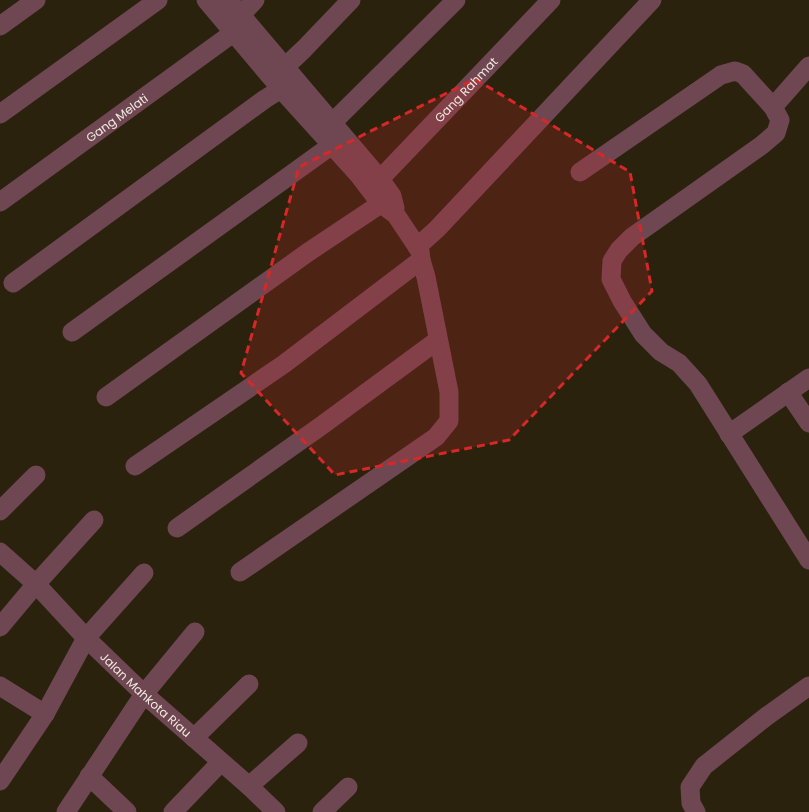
<svg xmlns="http://www.w3.org/2000/svg" width="809" height="812" font-family="Poppins,sans-serif">
	<style>
		.lines { fill: none; stroke-linecap: round; stroke-linejoin: round }
		.minor { stroke: #6e4752; stroke-width: 19 }
		.marked { fill: #d62828; fill-opacity: 0.2; stroke: #d62828; stroke-width: 3; stroke-dasharray: 8 5; stroke-linejoin: round }
		.labels { text-anchor: middle; dominant-baseline: central; stroke-width: 3; stroke-linejoin: round; paint-order: stroke }
		.street-label { font-size: 12px; fill: #f0eade; stroke: #211806 }
	</style>
	<rect width="100%" height="100%" fill="#2b220e"/>
	<g class="lines">
		<g class="minor">
			<path d="M 206,0 L 281,89 L 358,174 L 380,203 L 396,215 L 420,251 L 421,260 L 426,277 L 449,392 L 449,421 L 436,437 L 240,572"/>
			<path d="M 228,0 L 241,15 L 380,179 L 392,196 L 395,208"/>
			<path d="M 241,15 L 255,0"/>
			<path d="M 0,26 L 36,0"/>
			<path d="M 285,67 L 304,49 L 351,0"/>
			<path d="M 773,107 L 780,120 L 776,133 L 762,145 L 632,237 L 619,250 L 612,261 L 611,279 L 622,301 L 643,334 L 661,352 L 679,363 L 698,384 L 809,560"/>
			<path d="M 0,114 L 158,0"/>
			<path d="M 324,131 L 456,0"/>
			<path d="M 580,172 L 721,75 L 735,71 L 743,74 L 773,107 L 809,66"/>
			<path id="s1" d="M 380,179 L 551,0"/>
			<path id="s2" d="M 0,202 L 233,33"/>
			<path d="M 417,247 L 437,229 L 652,0"/>
			<path d="M 13,283 L 265,99 L 281,89"/>
			<path d="M 72,332 L 332,145"/>
			<path d="M 788,392 L 809,423"/>
			<path d="M 106,397 L 307,253 L 391,197"/>
			<path d="M 729,434 L 809,378"/>
			<path d="M 135,466 L 284,364 L 421,260"/>
			<path d="M 0,511 L 36,475"/>
			<path d="M 177,528 L 321,426 L 438,340"/>
			<path id="s3" d="M 0,552 L 36,584 L 86,638 L 144,694 L 249,786 L 298,743"/>
			<path d="M 0,627 L 36,584 L 94,520"/>
			<path d="M 0,686 L 45,714"/>
			<path d="M 194,738 L 249,684"/>
			<path d="M 89,776 L 127,812"/>
			<path d="M 0,781 L 45,714 L 86,638 L 144,573"/>
			<path d="M 249,786 L 276,812"/>
			<path d="M 66,812 L 144,694 L 195,632"/>
			<path d="M 173,812 L 221,762"/>
			<path d="M 322,812 L 348,787"/>
			<path d="M 696,812 L 691,803 L 690,787 L 704,766 L 767,716 L 809,686"/>
		</g>
	</g>
	<path class="marked" d="M 475,79 L 630,172 L 652,291 L 509,440 L 335,475 L 241,373 L 299,167 Z"/>
	<g class="labels">
		<g class="street-label">
			<text stroke="none"><textPath href="#s1" startOffset="124">Gang Rahmat</textPath></text>
			<text stroke="none"><textPath href="#s2" startOffset="144">Gang Melati</textPath></text>
			<text stroke="none"><textPath href="#s3" startOffset="204">Jalan Mahkota Riau</textPath></text>
		</g>
	</g>
</svg>
